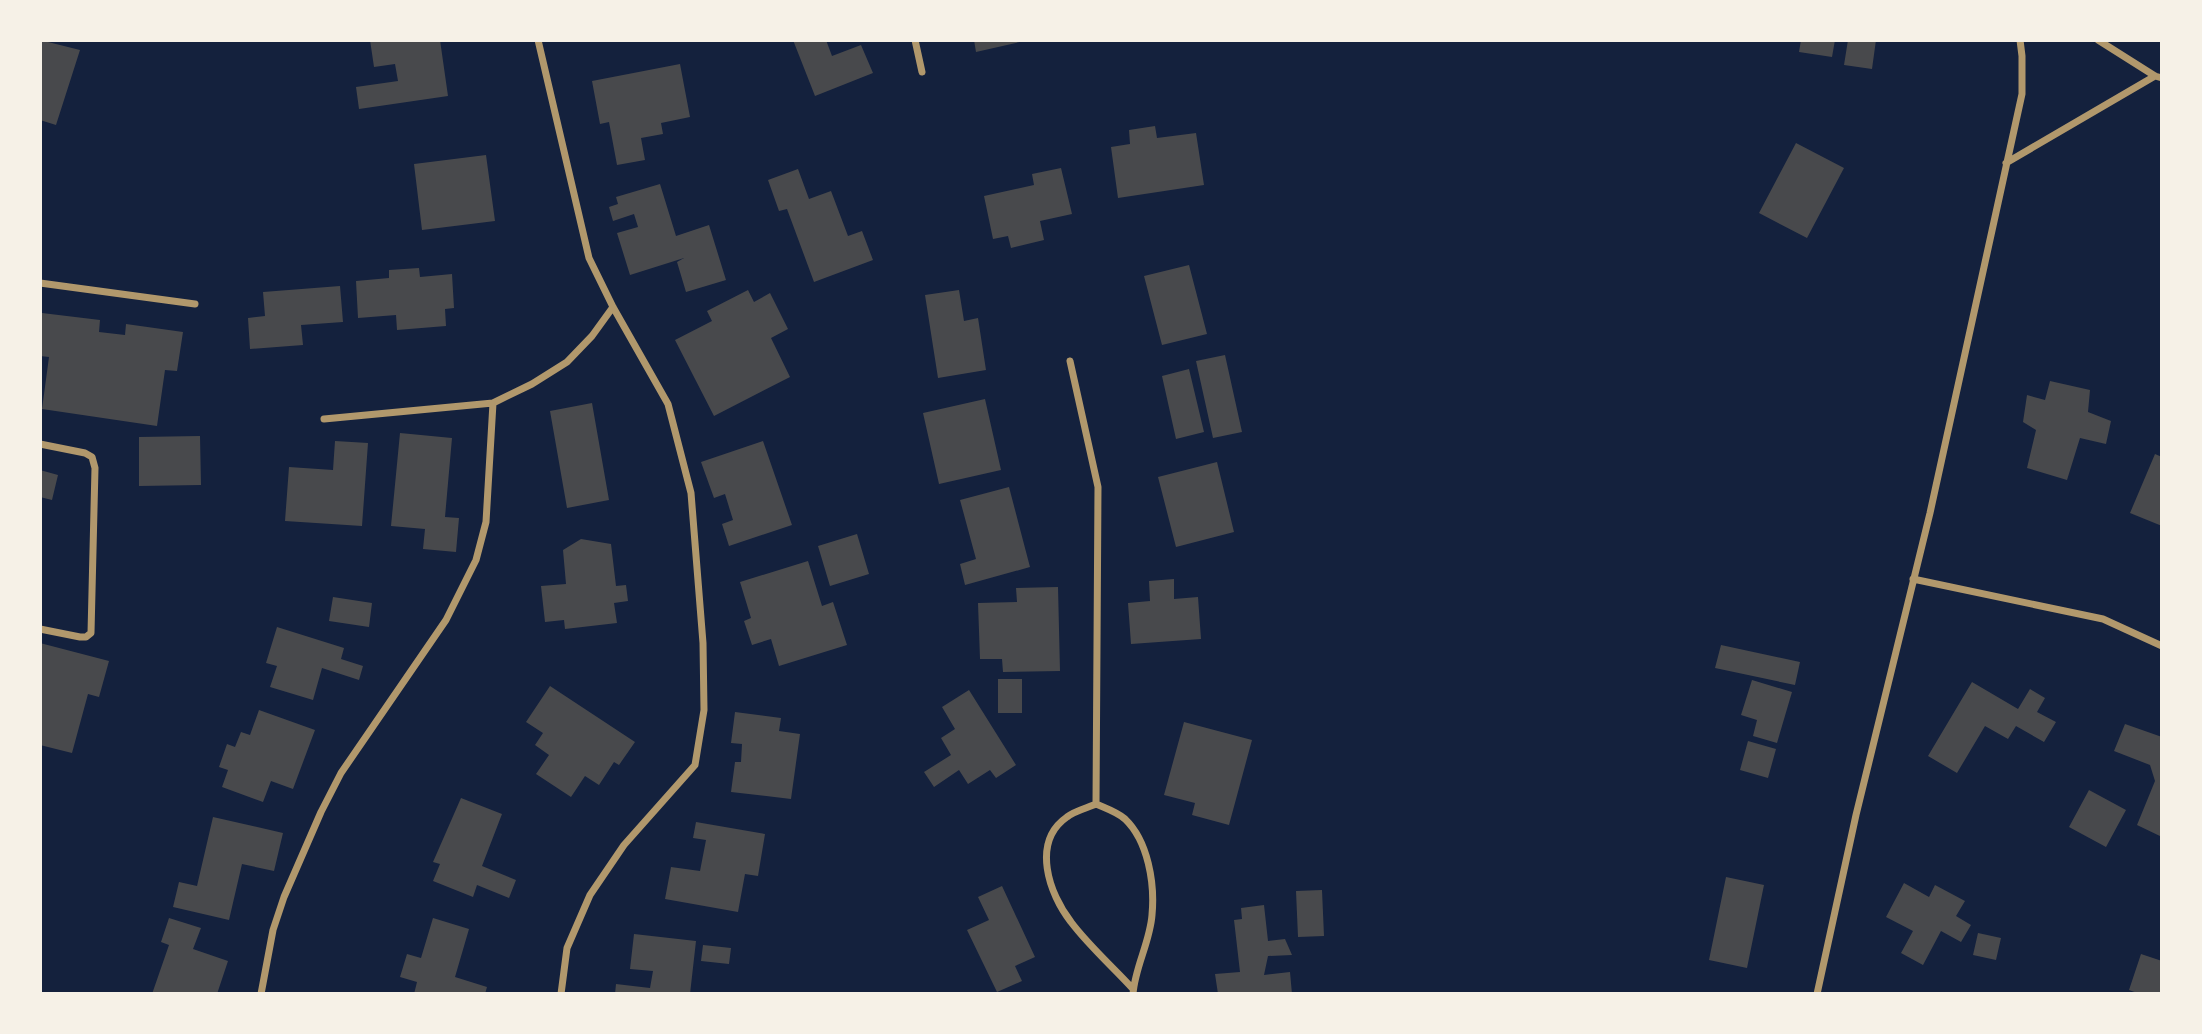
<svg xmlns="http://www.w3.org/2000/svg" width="2202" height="1034" font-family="Roboto,sans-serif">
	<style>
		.building { fill: #48494c }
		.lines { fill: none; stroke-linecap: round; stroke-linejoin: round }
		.minor { stroke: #b1986c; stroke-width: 7 }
	</style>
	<rect width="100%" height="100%" fill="#14213d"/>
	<path class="building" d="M 40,40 L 80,50 L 56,125 L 40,120 Z
		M 370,40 L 440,40 L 448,96 L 359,109 L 356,87 L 398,81 L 395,64 L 374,67 Z
		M 793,40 L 826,40 L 832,56 L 861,45 L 873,73 L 815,96 Z
		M 974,40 L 1024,40 L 1024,41 L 976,52 Z
		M 1801,40 L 1835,40 L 1832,57 L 1799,52 Z
		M 1848,40 L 1876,40 L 1872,69 L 1844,65 Z
		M 680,64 L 690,117 L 661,123 L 663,134 L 641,138 L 645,160 L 617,165 L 609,122 L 600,124 L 592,81 Z
		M 1155,126 L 1157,138 L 1196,133 L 1204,185 L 1118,198 L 1111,147 L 1130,144 L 1129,130 Z
		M 1796,143 L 1844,168 L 1807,238 L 1759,213 Z
		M 486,155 L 495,221 L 422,230 L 414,164 Z
		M 1061,168 L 1072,214 L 1040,221 L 1044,240 L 1011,248 L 1008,236 L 993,239 L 984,196 L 1034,185 L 1032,174 Z
		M 798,169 L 809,199 L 831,191 L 848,236 L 862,231 L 873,260 L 814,282 L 787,209 L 779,211 L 768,180 Z
		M 660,184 L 676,236 L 709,225 L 726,280 L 686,292 L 677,262 L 684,258 L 630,275 L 617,233 L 638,227 L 634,214 L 613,221 L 609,207 L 618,204 L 616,197 Z
		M 1189,265 L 1207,334 L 1162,345 L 1144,276 Z
		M 419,268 L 420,277 L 452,274 L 454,308 L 445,309 L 446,326 L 397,330 L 396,315 L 358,318 L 356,281 L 389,278 L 389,270 Z
		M 340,286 L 343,322 L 301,325 L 303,345 L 250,349 L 248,318 L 265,316 L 263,292 Z
		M 748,290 L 754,302 L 770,293 L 788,329 L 771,338 L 790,377 L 714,416 L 675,340 L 712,321 L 707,311 Z
		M 959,290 L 964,321 L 978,318 L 986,370 L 938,378 L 925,295 Z
		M 42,313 L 100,320 L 99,332 L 125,335 L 126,324 L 183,332 L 177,371 L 165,370 L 157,426 L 42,409 L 49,357 L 40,356 Z
		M 1225,355 L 1242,432 L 1213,438 L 1196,361 Z
		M 1189,369 L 1204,432 L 1176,439 L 1162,376 Z
		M 2050,381 L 2090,390 L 2088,412 L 2111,421 L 2106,444 L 2080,438 L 2067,480 L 2027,468 L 2036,430 L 2023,422 L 2027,395 L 2045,400 Z
		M 985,399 L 1001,470 L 939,484 L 923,413 Z
		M 592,403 L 609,500 L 567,508 L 550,411 Z
		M 400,433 L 452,438 L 445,517 L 459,518 L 456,552 L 423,549 L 425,529 L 391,526 Z
		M 200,436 L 201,485 L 139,486 L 139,437 Z
		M 335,441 L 368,443 L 362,526 L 285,521 L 289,467 L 333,470 Z
		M 763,441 L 792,525 L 729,546 L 722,524 L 733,520 L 725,494 L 714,498 L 701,462 Z
		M 2155,454 L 2162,457 L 2162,526 L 2130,513 Z
		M 1217,462 L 1234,532 L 1176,547 L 1158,477 Z
		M 40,470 L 58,475 L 52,500 L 40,497 Z
		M 1009,487 L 1030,567 L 965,585 L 960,564 L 976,559 L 960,500 Z
		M 857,534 L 869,574 L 830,586 L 818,546 Z
		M 581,539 L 611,544 L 616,586 L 626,585 L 628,601 L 614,603 L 617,623 L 565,629 L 564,620 L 545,622 L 541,586 L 566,584 L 563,550 Z
		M 808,561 L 822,606 L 833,602 L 847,645 L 779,666 L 771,639 L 752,645 L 744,621 L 751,618 L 740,582 Z
		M 1174,579 L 1174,599 L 1198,597 L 1201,639 L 1131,644 L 1128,603 L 1150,601 L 1149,581 Z
		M 1058,587 L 1060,671 L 1003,672 L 1002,659 L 980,659 L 978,603 L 1017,602 L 1016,588 Z
		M 333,597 L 372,603 L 369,627 L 329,621 Z
		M 277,627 L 344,648 L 341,659 L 363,666 L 359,680 L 322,668 L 313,700 L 270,687 L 277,666 L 266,663 Z
		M 40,643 L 109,661 L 99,697 L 88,694 L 72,753 L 40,745 Z
		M 1721,645 L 1800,662 L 1795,685 L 1715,668 Z
		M 998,679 L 1022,679 L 1022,713 L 998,713 Z
		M 1752,680 L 1792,692 L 1777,743 L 1753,736 L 1757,720 L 1741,715 Z
		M 1972,682 L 2018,709 L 2030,689 L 2045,698 L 2037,712 L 2056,722 L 2044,742 L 2016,726 L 2008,739 L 1985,726 L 1957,773 L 1928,756 Z
		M 550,686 L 635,742 L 619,765 L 614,762 L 599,785 L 585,776 L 571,797 L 536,774 L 549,755 L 535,745 L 543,733 L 526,722 Z
		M 969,690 L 1016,765 L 996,778 L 990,770 L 968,784 L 959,770 L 934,787 L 924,772 L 951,755 L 941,738 L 955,729 L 942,707 Z
		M 259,710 L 315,730 L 293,789 L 271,781 L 263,802 L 222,787 L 228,770 L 219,767 L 227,744 L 235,747 L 241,732 L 250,735 Z
		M 735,712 L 781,718 L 779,731 L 800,734 L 791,799 L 731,792 L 735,762 L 741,762 L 742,744 L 731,743 Z
		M 1184,722 L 1252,740 L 1229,825 L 1192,815 L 1195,803 L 1164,795 Z
		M 2125,724 L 2162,737 L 2162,837 L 2137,825 L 2155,781 L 2150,765 L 2114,751 Z
		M 1748,741 L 1776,749 L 1768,778 L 1740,770 Z
		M 2089,790 L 2126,810 L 2106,847 L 2069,827 Z
		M 461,798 L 502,814 L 482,866 L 516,880 L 509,898 L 477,885 L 473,897 L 433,881 L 440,864 L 433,862 Z
		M 213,817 L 283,833 L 274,871 L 242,864 L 229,920 L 173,907 L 179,882 L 197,886 Z
		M 696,822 L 765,834 L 758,876 L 745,874 L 738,912 L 665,899 L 671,867 L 700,871 L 706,840 L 693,838 Z
		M 1726,877 L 1764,885 L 1747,968 L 1709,960 Z
		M 1904,883 L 1929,897 L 1935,885 L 1965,901 L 1956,916 L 1971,925 L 1961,942 L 1941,931 L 1923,965 L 1901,953 L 1913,931 L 1886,917 Z
		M 1002,886 L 1035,957 L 1015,966 L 1022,981 L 997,992 L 967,930 L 989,920 L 978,897 Z
		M 1322,890 L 1324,936 L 1298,937 L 1296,891 Z
		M 1264,905 L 1268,941 L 1285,939 L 1292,955 L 1268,956 L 1264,975 L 1290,972 L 1292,994 L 1218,994 L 1215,974 L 1240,972 L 1234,920 L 1242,919 L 1241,908 Z
		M 169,918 L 201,928 L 193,949 L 228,961 L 217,994 L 152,994 L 169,945 L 161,942 Z
		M 433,918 L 469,929 L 455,977 L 487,987 L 485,994 L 414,994 L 417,982 L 400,977 L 407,954 L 421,958 Z
		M 1978,933 L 2001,938 L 1996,960 L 1973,955 Z
		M 634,934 L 696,941 L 690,994 L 615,994 L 616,984 L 650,988 L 653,971 L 630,969 Z
		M 703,945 L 731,948 L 729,964 L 701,961 Z
		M 2141,954 L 2162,961 L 2161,994 L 2140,994 L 2129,990 Z"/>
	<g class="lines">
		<path class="minor" d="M 538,40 L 589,258 L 613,307 L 668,404 L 691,493 L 703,643 L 704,710 L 695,765 L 624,845 L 590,895 L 567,948 L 561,994
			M 915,40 L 922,72
			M 2098,40 L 2155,76 L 2162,78
			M 2006,163 L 2155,76
			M 40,283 L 195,304
			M 1070,361 L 1098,487 L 1096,804
			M 324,419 L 493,403 L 532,384 L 567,362 L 592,336 L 613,307
			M 40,444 L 85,453 L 92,457 L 95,468 L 91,633 L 86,637 L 80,637 L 40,629
			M 1913,579 L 2103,619 L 2162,646
			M 261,994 L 273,930 L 284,897 L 321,812 L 341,773 L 446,620 L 476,560 L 486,522 L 493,403
			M 1133,994 C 1135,967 1150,942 1152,915 C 1155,883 1148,841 1125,819 C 1117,812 1105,808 1096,804 C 1087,808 1074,811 1067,817 C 1031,842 1049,894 1071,922 C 1089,946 1113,967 1133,989
			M 1817,994 L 1856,815 L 1930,513 L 2022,94 L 2022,56 L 2020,40"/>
	</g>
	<rect width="2202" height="1034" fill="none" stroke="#f6f1e7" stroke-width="84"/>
</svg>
